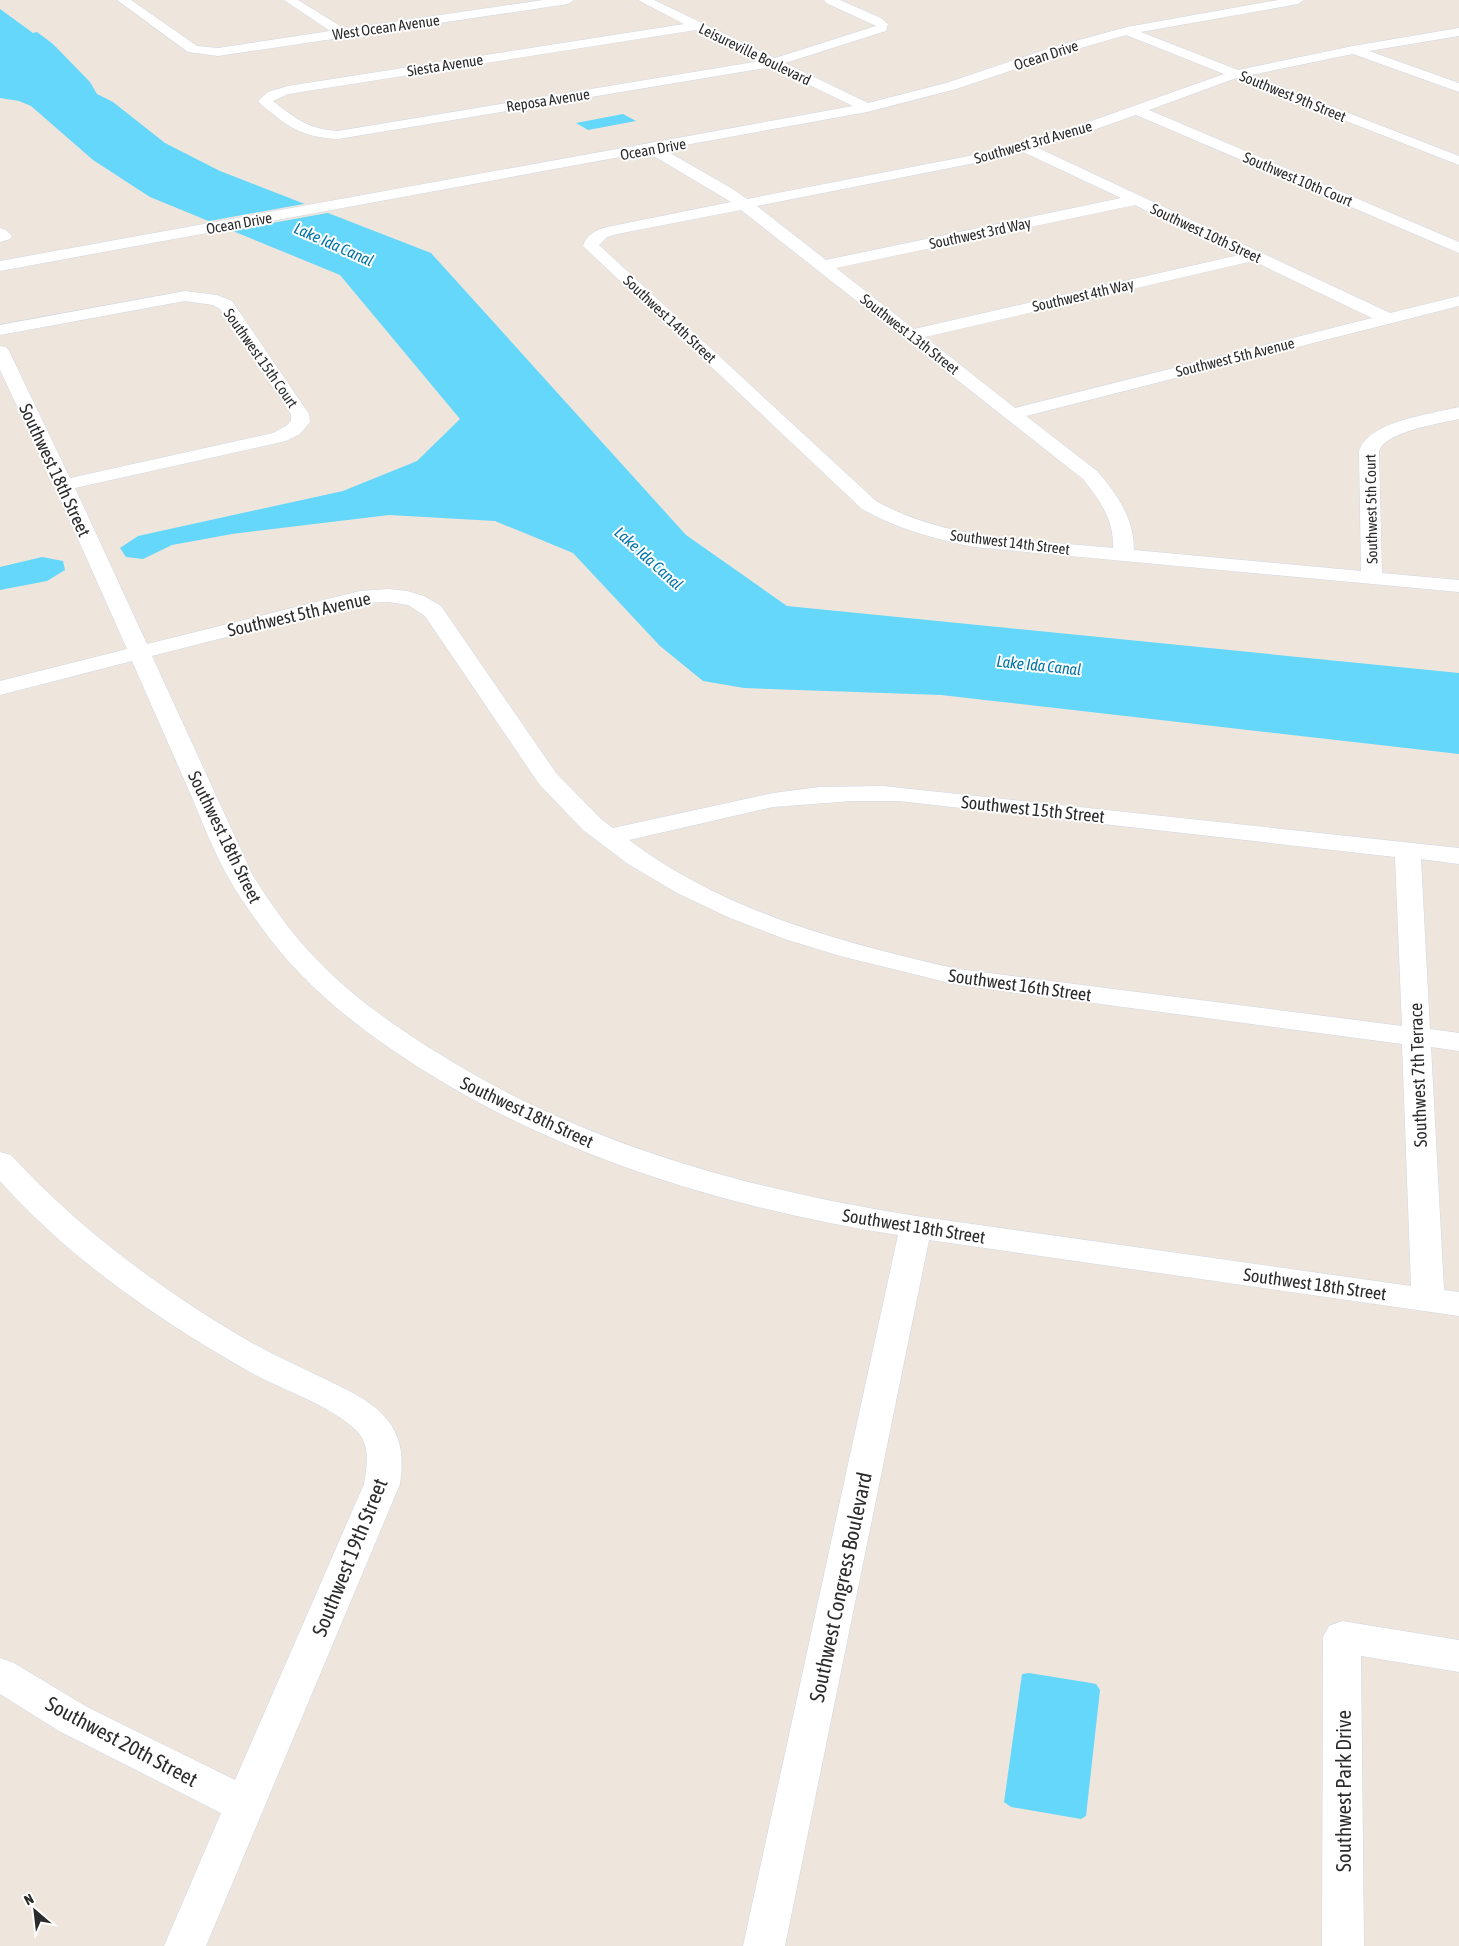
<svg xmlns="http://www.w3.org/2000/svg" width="1459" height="1946" font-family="'Asap Condensed',sans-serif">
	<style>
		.water { fill: #65d7fb }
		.pier { fill: #eee6dc }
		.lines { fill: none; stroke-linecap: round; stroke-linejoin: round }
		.street-casing { stroke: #d1d6e5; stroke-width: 1 }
		.street { fill: #fff; fill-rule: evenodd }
		.labels { text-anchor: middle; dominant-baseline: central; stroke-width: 4; stroke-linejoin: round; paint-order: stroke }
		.far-street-label { font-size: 15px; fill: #2b2b2b; stroke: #fff }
		.far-water-label { font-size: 16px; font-style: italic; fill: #0075aa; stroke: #fff }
		.street-label { font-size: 18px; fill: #2b2b2b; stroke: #fff }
		.near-street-label { font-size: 21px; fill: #2b2b2b; stroke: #fff }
	</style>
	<rect width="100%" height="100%" fill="#eee6dc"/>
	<path class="water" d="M 0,9 L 33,33 L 37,32 L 53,44 L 90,82 L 97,94 L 113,102 L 165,143 L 220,171 L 431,253 L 686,535 L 787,606 L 1459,673 L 1459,754 L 941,695 L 744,688 L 703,681 L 660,646 L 573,553 L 495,521 L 389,515 L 232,534 L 172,545 L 143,559 L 126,557 L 120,548 L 138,536 L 343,491 L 417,461 L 460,419 L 340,275 L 150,197 L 93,160 L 31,106 L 19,101 L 0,98 Z
		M 623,114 L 636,121 L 588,130 L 576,123 Z
		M 42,557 L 63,561 L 65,570 L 47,581 L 0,590 L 0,567 Z
		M 1029,1673 L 1091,1683 L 1096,1684 L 1100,1690 L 1086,1816 L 1081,1819 L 1011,1807 L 1004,1802 L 1022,1674 Z"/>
	<path class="pier" d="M 309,203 L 333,212 L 228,231 L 204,222 Z"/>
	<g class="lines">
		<g class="street-casing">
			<path id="street" d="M 117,0 L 131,0 L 197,46 L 218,48 L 330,31 L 284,0 L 298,0 L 345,29 L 543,0 L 574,0 L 568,4 L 218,56 L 188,52 Z
				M 638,0 L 654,0 L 775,58 L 876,26 L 826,3 L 824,0 L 840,0 L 881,18 L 888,24 L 886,31 L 785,63 L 868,103 L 946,83 L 1053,47 L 1127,27 L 1278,0 L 1304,0 L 1298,4 L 1141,32 L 1238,70 L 1353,46 L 1459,28 L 1459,36 L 1369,51 L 1459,83 L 1459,92 L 1353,54 L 1251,75 L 1459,156 L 1459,165 L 1236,78 L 1149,110 L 1459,242 L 1459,253 L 1136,115 L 1076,136 L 1036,147 L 1390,313 L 1459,296 L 1459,306 L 1026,416 L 1097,471 C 1117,494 1134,518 1134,550 L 1361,571 L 1359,452 C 1367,421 1432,414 1459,407 L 1459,419 C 1441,423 1383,432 1379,452 L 1382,573 L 1459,580 L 1459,592 L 974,547 C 935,539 897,529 862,509 L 583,246 C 587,234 596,230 607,227 L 731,202 L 647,152 L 0,271 L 0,261 L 853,106 L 772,67 L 338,139 C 312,138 293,131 273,114 C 268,110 262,106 258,101 L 268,92 L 288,86 L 684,24 ZM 696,30 L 760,61 L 338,131 C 308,129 296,119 273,101 L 288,94 ZM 1126,35 L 1224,74 L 1066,130 L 969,156 L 747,199 L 731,188 L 663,149 L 867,112 L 956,89 L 1063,53 ZM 1021,151 L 1121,198 L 826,260 L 757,206 L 970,164 ZM 1135,205 L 1239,255 L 914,329 L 836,268 ZM 741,210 L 1083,479 C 1100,500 1114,520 1113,548 C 1032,540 948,541 876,501 L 599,245 L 607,237 L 617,234 ZM 1253,261 L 1372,318 L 1015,408 L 925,337 Z
				M 0,228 L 6,230 L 12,236 L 10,239 L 0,242 Z
				M 185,291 L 217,295 L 232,301 L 309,414 L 310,422 L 300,434 L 286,441 L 75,488 L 147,644 L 360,591 L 389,589 L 407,591 L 424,596 L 441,606 L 556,773 L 601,819 L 613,828 L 773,793 L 820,787 L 883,786 L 1459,848 L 1459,864 L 1421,859 L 1430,1029 L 1459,1033 L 1459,1051 L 1431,1047 L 1444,1290 L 1459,1292 L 1459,1316 L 929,1240 L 785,1946 L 743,1946 L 898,1235 C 728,1208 555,1157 409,1061 C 351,1023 299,981 259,924 C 248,909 237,893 228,877 C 213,850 202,821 190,793 C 171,749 151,705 132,661 L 0,695 L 0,681 L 127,649 L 54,485 L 0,370 L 0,346 L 6,347 L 9,351 L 70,478 L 273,433 L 286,426 L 291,421 L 291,414 L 220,309 L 213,305 L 185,301 L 0,335 L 0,325 ZM 389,602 L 408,605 L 425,616 L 539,784 L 583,830 L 628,864 L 677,893 L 730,918 L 785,939 L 840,956 L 958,985 L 1402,1044 L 1411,1286 L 916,1216 C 742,1188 578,1143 428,1047 C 391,1023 355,998 324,967 C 296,940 274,909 253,876 L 152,656 L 360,603 ZM 852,801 L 899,801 L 1395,857 L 1402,1026 L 958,969 C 844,943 724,912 629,840 L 773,807 Z
				M 0,1152 L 11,1155 C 81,1231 163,1291 252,1343 C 277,1357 302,1368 327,1380 C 345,1389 368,1399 382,1414 C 402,1434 404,1457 400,1484 L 206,1946 L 164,1946 L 221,1813 L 59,1731 L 0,1694 L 0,1658 L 14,1663 L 87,1707 L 235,1780 L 364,1484 C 367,1465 371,1445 356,1430 C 326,1402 278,1389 243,1368 C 154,1317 69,1258 0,1181 Z
				M 1342,1621 L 1459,1640 L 1459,1672 L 1361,1656 L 1364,1946 L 1322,1946 L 1323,1637 L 1329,1626 Z"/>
		</g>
		<use href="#street" class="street"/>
	</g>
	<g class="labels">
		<g class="far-street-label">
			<text transform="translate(386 27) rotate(-8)">West Ocean Avenue</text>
			<text transform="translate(755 54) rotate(26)">Leisureville Boulevard</text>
			<text transform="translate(1046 55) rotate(-18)">Ocean Drive</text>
			<text transform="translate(445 65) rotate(-9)">Siesta Avenue</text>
			<text transform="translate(1293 96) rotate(22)">Southwest 9th Street</text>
			<text transform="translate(548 100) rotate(-9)">Reposa Avenue</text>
			<text transform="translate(1033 142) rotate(-16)">Southwest 3rd Avenue</text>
			<text transform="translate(653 149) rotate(-10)">Ocean Drive</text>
			<text transform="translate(1298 179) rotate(23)">Southwest 10th Court</text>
			<text transform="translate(239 223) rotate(-10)">Ocean Drive</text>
			<text transform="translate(980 233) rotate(-12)">Southwest 3rd Way</text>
			<text transform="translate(1206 233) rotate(25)">Southwest 10th Street</text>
			<text transform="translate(1083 295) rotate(-13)">Southwest 4th Way</text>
			<text transform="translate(670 319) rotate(43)">Southwest 14th Street</text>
			<text transform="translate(910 334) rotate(38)">Southwest 13th Street</text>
			<text transform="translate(1235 357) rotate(-14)">Southwest 5th Avenue</text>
			<text transform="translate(261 358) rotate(55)">Southwest 15th Court</text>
			<text transform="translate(1371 509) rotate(-91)">Southwest 5th Court</text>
			<text transform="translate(1010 542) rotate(7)">Southwest 14th Street</text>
		</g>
		<g class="far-water-label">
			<text transform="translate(334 244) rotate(24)">Lake Ida Canal</text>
			<text transform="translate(649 558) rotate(42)">Lake Ida Canal</text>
			<text transform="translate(1039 665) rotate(6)">Lake Ida Canal</text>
		</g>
		<g class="street-label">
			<text transform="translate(55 470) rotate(65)">Southwest 18th Street</text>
			<text transform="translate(299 614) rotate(-13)">Southwest 5th Avenue</text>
			<text transform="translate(1033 809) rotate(6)">Southwest 15th Street</text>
			<text transform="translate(225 837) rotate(64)">Southwest 18th Street</text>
			<text transform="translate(1020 985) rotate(8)">Southwest 16th Street</text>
			<text transform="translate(1418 1075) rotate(-92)">Southwest 7th Terrace</text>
			<text transform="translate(527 1112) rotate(25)">Southwest 18th Street</text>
			<text transform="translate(914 1226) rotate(9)">Southwest 18th Street</text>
			<text transform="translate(1315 1284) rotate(8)">Southwest 18th Street</text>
		</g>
		<g class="near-street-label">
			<text transform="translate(349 1557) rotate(-68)">Southwest 19th Street</text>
			<text transform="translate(840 1587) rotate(-78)">Southwest Congress Boulevard</text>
			<text transform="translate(122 1741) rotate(28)">Southwest 20th Street</text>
			<text transform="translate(1343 1791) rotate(-90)">Southwest Park Drive</text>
		</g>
	</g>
	<g transform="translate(35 1911) rotate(332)" stroke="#ffffff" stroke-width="4" paint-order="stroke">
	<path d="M0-4L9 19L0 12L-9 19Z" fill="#2b2b2b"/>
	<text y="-8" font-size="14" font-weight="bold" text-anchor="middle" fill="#2b2b2b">N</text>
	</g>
</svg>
